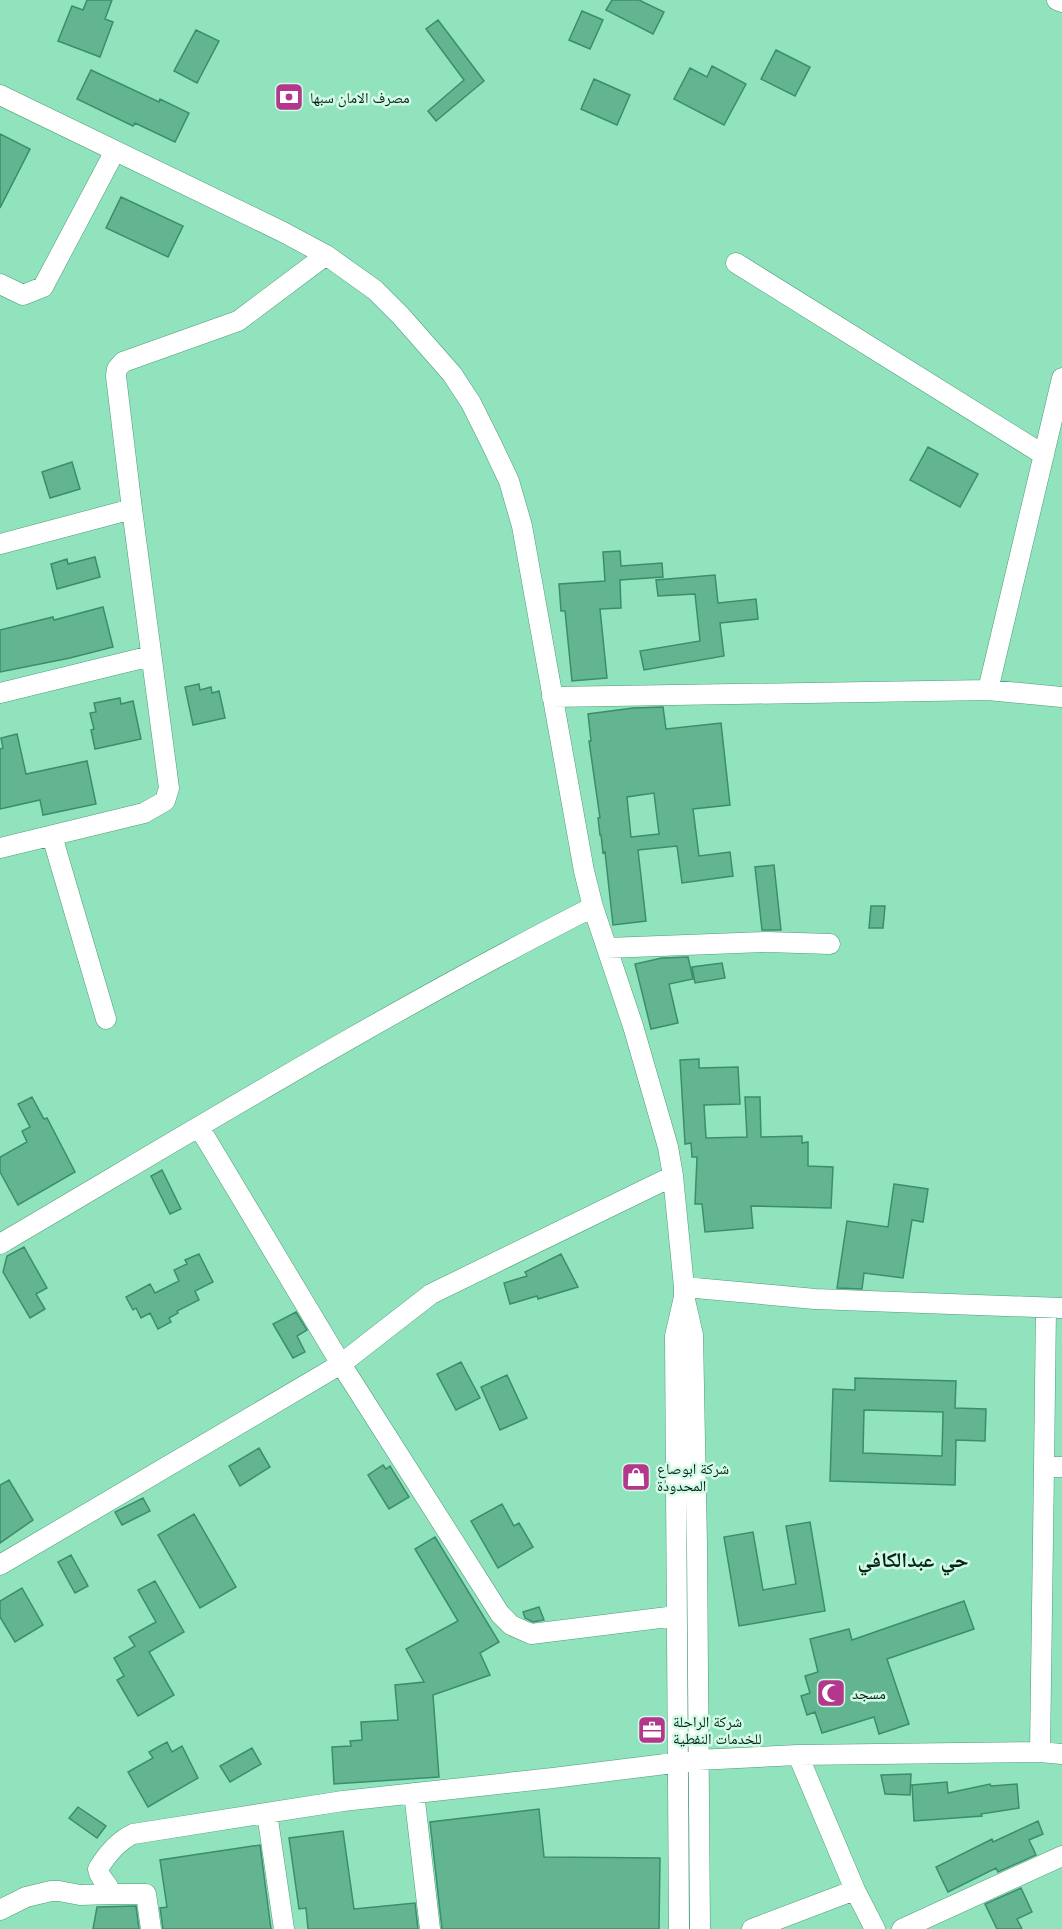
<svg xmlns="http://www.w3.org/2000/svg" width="1062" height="1929" font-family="Montserrat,'Noto Naskh Arabic',sans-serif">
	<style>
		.building { fill: #63b490; stroke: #3b8e6b; stroke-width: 1.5; fill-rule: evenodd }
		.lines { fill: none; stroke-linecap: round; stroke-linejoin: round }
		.minor-casing { stroke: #4c9d7a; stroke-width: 21 }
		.minor { stroke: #fff; stroke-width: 20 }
		.labels { text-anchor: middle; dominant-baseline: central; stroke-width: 5; stroke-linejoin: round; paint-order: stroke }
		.poi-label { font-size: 15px; fill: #012417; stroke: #d3fae6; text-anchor: start }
		.district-label { font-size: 21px; font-weight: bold; fill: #012417; stroke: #d3fae6 }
	</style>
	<rect width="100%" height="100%" fill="#91e3bd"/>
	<path class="building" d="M 87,0 L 112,0 L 105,19 L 113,22 L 100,57 L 58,41 L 72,6 L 83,10 Z
		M 612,0 L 639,0 L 664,12 L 653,34 L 606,10 Z
		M 582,11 L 603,20 L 590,49 L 569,40 Z
		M 438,20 L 484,81 L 436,121 L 428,111 L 464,80 L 426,29 Z
		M 196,30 L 219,41 L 197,83 L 174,71 Z
		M 776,50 L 810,67 L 795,96 L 761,79 Z
		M 712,66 L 746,84 L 724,125 L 674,99 L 690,68 L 707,77 Z
		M 91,70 L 159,102 L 160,99 L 189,113 L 175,142 L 135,123 L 133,126 L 77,99 Z
		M 594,79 L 630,95 L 617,125 L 581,109 Z
		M 0,134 L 30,149 L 0,208 Z
		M 121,197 L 183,226 L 168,257 L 106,228 Z
		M 928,447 L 978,474 L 960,507 L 910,480 Z
		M 72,462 L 80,489 L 50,498 L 42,472 Z
		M 620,551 L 621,566 L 662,563 L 663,577 L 620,580 L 621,608 L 600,609 L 607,678 L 572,681 L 565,611 L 561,611 L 559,584 L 605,581 L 603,552 Z
		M 95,557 L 100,577 L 57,589 L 51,564 L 67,559 L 68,564 Z
		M 715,575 L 718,603 L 756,599 L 758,619 L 720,623 L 724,656 L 644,670 L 640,651 L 700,641 L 695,594 L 658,596 L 656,580 Z
		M 103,607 L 113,647 L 70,658 L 0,672 L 0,630 L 53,617 L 54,620 Z
		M 199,684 L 200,690 L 211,687 L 212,693 L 219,691 L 225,718 L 193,725 L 185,687 Z
		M 120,698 L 121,704 L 133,701 L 141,739 L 95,749 L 91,730 L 94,729 L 90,713 L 96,712 L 94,703 Z
		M 663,707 L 666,729 L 721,723 L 730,805 L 693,809 L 699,856 L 730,852 L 733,876 L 682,883 L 677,846 L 638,850 L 646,921 L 613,925 L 605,852 L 603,853 L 601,835 L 600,835 L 598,818 L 600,818 L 589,741 L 591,741 L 588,714 L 633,708 ZM 654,793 L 659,834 L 631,837 L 627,797 Z
		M 17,734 L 26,774 L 87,761 L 96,804 L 43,815 L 40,800 L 0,809 L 0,749 L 3,748 L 1,738 Z
		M 774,865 L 781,930 L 762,930 L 755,867 Z
		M 871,906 L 885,906 L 883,928 L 869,928 Z
		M 688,957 L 693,979 L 669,984 L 678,1023 L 651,1029 L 635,964 L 662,958 Z
		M 722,963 L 725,978 L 695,983 L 692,967 Z
		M 699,1059 L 699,1068 L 738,1067 L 740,1104 L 704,1105 L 706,1138 L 747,1137 L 745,1097 L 760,1097 L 761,1137 L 802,1136 L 802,1143 L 808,1142 L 808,1166 L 833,1167 L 831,1208 L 751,1206 L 753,1228 L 705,1232 L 702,1204 L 695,1204 L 697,1157 L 692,1157 L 691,1143 L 685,1144 L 680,1060 Z
		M 32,1097 L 44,1119 L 47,1118 L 75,1172 L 18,1205 L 0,1172 L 0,1157 L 27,1142 L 22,1131 L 30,1127 L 18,1104 Z
		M 162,1170 L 181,1209 L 170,1214 L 151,1176 Z
		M 894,1184 L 928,1189 L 923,1222 L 912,1220 L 903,1278 L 864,1273 L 862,1289 L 837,1288 L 847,1221 L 888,1227 Z
		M 24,1247 L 47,1288 L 36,1294 L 45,1309 L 30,1318 L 3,1272 L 7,1256 Z
		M 199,1254 L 213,1282 L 195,1291 L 199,1300 L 177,1311 L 178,1313 L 169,1318 L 171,1322 L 158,1329 L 150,1313 L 141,1318 L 136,1308 L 133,1310 L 126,1297 L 150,1284 L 155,1293 L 179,1281 L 174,1270 L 187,1264 L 185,1260 Z
		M 561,1254 L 578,1287 L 538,1299 L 537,1296 L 510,1304 L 504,1283 L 527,1276 L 525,1272 Z
		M 296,1312 L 307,1330 L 297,1336 L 305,1352 L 293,1358 L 273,1324 Z
		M 461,1362 L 480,1398 L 456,1410 L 437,1374 Z
		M 507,1375 L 527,1418 L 500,1430 L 481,1387 Z
		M 855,1378 L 956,1381 L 955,1408 L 986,1409 L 985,1441 L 956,1440 L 955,1485 L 830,1481 L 833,1389 L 855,1390 ZM 864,1410 L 943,1412 L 942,1456 L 863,1453 Z
		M 259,1448 L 270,1467 L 240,1486 L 229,1466 Z
		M 383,1465 L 386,1469 L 390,1466 L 409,1497 L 389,1509 L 368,1475 Z
		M 9,1480 L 33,1520 L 0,1543 L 0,1485 Z
		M 143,1498 L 150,1511 L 122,1525 L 115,1512 Z
		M 502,1504 L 514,1526 L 519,1523 L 533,1547 L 498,1568 L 471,1521 Z
		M 194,1514 L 236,1587 L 200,1608 L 158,1535 Z
		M 810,1522 L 825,1611 L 739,1626 L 724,1537 L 753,1532 L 763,1590 L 796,1584 L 786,1526 Z
		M 435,1537 L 499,1642 L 480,1653 L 490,1675 L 433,1695 L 439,1777 L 334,1784 L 332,1747 L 351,1746 L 350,1741 L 362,1740 L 361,1722 L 398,1720 L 395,1685 L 424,1682 L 406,1649 L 458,1621 L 415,1549 Z
		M 71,1555 L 88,1586 L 75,1593 L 58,1562 Z
		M 155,1581 L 184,1632 L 149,1652 L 174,1695 L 138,1716 L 117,1680 L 124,1676 L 114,1658 L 135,1646 L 129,1637 L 156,1622 L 138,1590 Z
		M 22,1588 L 43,1625 L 15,1642 L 0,1617 L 0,1601 Z
		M 964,1601 L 974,1629 L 887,1659 L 909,1724 L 879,1734 L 874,1717 L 822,1733 L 815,1712 L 807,1715 L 801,1696 L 810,1693 L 805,1676 L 818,1672 L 810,1639 L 849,1629 L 852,1640 Z
		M 539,1607 L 544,1620 L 533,1622 L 525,1618 L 523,1612 Z
		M 167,1742 L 172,1752 L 182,1746 L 198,1778 L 148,1807 L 128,1772 L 153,1758 L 149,1752 Z
		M 252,1748 L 261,1764 L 230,1782 L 220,1766 Z
		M 911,1774 L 910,1795 L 885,1794 L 881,1775 Z
		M 947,1782 L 948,1793 L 990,1784 L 991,1786 L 1017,1784 L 1019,1808 L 981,1814 L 982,1816 L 914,1821 L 912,1785 Z
		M 78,1807 L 106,1826 L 97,1838 L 69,1818 Z
		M 539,1809 L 544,1857 L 660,1858 L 659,1929 L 442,1929 L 430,1822 Z
		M 1038,1821 L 1043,1834 L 1029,1840 L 1036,1855 L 998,1872 L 996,1868 L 948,1892 L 936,1867 L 992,1839 L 993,1842 Z
		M 343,1831 L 354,1909 L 415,1903 L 418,1929 L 308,1929 L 306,1908 L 299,1909 L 289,1838 Z
		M 260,1845 L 271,1929 L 163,1929 L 160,1908 L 167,1907 L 160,1860 Z
		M 1021,1888 L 1032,1912 L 1017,1919 L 1022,1929 L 997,1929 L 985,1904 Z
		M 136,1906 L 139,1929 L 93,1929 L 97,1907 Z"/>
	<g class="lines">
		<g class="minor-casing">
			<path id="minor" d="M 1057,0 L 1062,2
				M 0,95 L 283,232 L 326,255 L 375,290 L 401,316 L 452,374 L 471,403 L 490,441 L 509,481 L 522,526 L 584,871 L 593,907 L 633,1026 L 668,1147 L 673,1176 L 684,1287 L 684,1297 L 675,1336 L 679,1929
				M 736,263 L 1044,455
				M 0,284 L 23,295 L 43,287 L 115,151
				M 0,544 L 132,509
				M 988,690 L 1062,378
				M 0,693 L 151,656
				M 552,697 L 988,690 L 1062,697
				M 52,836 L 106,1019
				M 0,848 L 144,813 L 165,801 L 169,788 L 132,509 L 116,376 L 117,369 L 123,362 L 238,321 L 326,255
				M 607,948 L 767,942 L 830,944
				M 199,1127 L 341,1364 L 500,1614 L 511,1625 L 531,1634 L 676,1616
				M 0,1244 C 196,1129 390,1010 593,907
				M 684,1287 L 815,1299 L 1062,1308
				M 685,1300 L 693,1335 L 697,1546 L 700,1929
				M 1046,1308 L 1044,1467 L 1062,1467
				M 0,1565 L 341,1364 L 431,1294 L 673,1176
				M 1040,1752 L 1044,1467
				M 798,1755 L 855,1890
				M 414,1793 L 430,1929
				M 267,1813 L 284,1929
				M 111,1894 L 146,1894 L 151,1929
				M 0,1910 L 26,1897 L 51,1891 L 59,1891 L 80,1895 L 111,1894 C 109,1883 99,1879 98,1869 C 106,1856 118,1841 133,1834 L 343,1801 L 553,1778 L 698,1760 L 798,1755 L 1040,1752 L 1062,1754
				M 752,1929 L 855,1890 L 875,1929
				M 902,1929 L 1062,1856"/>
		</g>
		<use href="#minor" class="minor"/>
	</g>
	<defs>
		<g id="bank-square" transform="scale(1.5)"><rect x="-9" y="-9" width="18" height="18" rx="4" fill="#b3388b" stroke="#d3fae6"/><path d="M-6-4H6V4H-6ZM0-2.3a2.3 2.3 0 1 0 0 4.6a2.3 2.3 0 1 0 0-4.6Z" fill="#fff"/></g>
		<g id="shop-square" transform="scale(1.5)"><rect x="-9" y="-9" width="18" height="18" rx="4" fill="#b3388b" stroke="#d3fae6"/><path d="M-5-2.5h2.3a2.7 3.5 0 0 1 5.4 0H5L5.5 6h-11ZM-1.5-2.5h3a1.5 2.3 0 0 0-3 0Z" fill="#fff"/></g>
		<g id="mosque-square" transform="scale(1.5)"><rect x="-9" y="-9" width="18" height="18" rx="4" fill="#b3388b" stroke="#d3fae6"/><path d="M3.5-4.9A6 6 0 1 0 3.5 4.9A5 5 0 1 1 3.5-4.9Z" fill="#fff"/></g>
		<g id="office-square" transform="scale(1.5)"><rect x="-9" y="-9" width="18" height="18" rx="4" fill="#b3388b" stroke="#d3fae6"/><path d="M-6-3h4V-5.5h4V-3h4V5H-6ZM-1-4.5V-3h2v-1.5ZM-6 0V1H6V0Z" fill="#fff"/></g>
	</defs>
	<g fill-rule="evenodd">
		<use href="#bank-square" x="289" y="97"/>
		<use href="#shop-square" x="636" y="1477"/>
		<use href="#mosque-square" x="831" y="1693"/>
		<use href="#office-square" x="652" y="1730"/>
	</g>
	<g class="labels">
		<g class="poi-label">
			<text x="310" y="97">مصرف الامان سبها</text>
			<text x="657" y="1468">شركة ابوصاع<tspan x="657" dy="17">المحدودة</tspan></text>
			<text x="852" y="1693">مسجد</text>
			<text x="673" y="1721">شركة الراحلة<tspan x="673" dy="17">للخدمات النفطية</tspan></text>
		</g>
		<g class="district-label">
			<text x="913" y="1559">حي عبدالكافي</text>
		</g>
	</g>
</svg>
